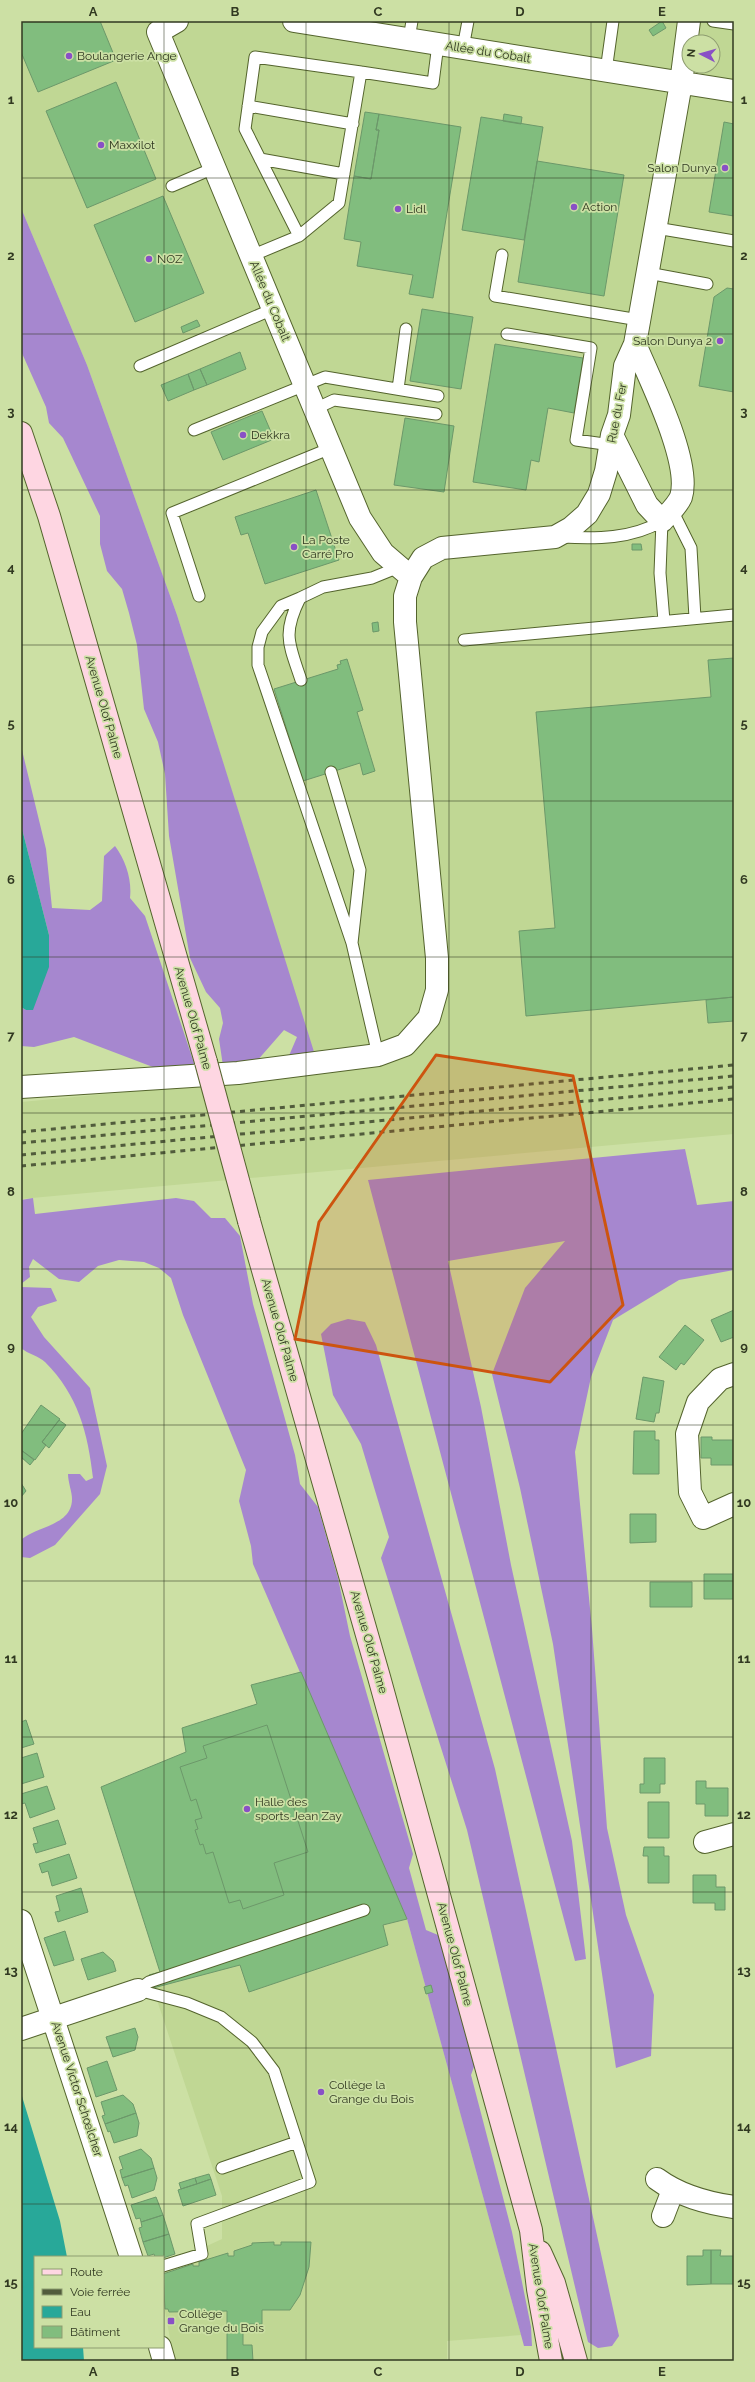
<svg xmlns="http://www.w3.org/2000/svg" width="755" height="2382" font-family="Raleway,sans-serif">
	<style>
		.built { fill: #c0d794; fill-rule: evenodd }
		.forest { fill: #a687cf }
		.water { fill: #28a899 }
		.building { fill: #81bd7e; stroke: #6c986a }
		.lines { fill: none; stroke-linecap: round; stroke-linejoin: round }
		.service-casing { stroke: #54642d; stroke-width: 13 }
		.minor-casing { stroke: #54642d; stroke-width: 24 }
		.secondary-casing { stroke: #54642d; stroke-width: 24 }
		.service { stroke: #fff; stroke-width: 11 }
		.minor { stroke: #fff; stroke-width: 22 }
		.secondary { stroke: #fed6e2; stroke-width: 22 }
		.rail { stroke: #515c3c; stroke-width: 3; stroke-dasharray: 5 5; stroke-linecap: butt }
		.secondary-bridge-casing { stroke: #54642d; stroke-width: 24; stroke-linecap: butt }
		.secondary-bridge { stroke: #fed6e2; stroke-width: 22 }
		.marked { fill: #cd540f; fill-opacity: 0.2; stroke: #cd540f; stroke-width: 3; stroke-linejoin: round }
		.grid { fill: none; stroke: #313921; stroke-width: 1; stroke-opacity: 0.55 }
		.poi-dot { fill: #8950c6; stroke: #cce0a4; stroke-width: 1.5 }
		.labels { text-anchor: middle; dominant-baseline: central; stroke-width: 3.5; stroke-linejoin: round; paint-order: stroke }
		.street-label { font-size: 12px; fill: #313921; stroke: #cce0a4 }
		.poi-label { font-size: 12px; fill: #313921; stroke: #cce0a4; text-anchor: start }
		.neatline { fill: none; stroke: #313921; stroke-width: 1.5 }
		.grid-label { font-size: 13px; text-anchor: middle; font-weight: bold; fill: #313921 }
	</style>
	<rect width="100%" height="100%" fill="#cce0a4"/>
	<path class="built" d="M 21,21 L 734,21 L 734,1134 L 21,1199 L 21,1102 L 320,1074 L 177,615 L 87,365 L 21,208 ZM 689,42 L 713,42 L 713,66 L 689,66 Z
		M 407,1919 L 521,2335 L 447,2341 L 447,2361 L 174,2361 L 163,2300 L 163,2266 L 222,2239 L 222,2196 L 153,1988 Z"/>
	<path class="forest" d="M 21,208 L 87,365 L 177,615 L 315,1055 L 288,1058 L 297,1037 L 284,1030 L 256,1062 L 223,1066 L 219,1039 L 223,1023 L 220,1008 L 206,992 L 190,958 L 169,836 L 165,774 L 158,742 L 144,709 L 137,645 L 129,613 L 122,589 L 107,571 L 100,544 L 100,516 L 63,438 L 49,423 L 46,407 L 21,351 Z
		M 21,746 L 46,849 L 52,908 L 90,910 L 102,901 L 104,856 L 115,846 C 126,861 132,880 130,898 L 145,916 L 196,1069 L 166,1072 L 74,1037 L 34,1047 L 21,1046 L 21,1007 L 26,1010 L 49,935 L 21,825 Z
		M 685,1149 L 697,1205 L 734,1201 L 734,1270 L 679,1280 L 613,1320 L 591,1377 L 575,1452 L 592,1629 L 607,1828 L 626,1915 L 654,1995 L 651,2056 L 616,2068 L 553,1644 L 520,1488 L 492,1374 L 525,1288 L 565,1241 L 448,1261 L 481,1407 L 511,1565 L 572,1841 L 586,1959 L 575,1961 L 368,1180 Z
		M 33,1198 L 35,1214 L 176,1198 L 194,1201 L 211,1218 L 225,1218 L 240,1236 L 253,1304 L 295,1455 L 300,1484 L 318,1507 L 338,1578 L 350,1636 L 413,1854 L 409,1868 L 426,1930 L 438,1935 L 475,2064 L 471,2075 L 512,2232 L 531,2327 L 532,2346 L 524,2346 L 521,2335 L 407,1919 L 253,1564 L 251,1546 L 239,1501 L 246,1470 L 183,1315 L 171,1278 L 159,1268 L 144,1262 L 119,1260 L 98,1266 L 79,1282 L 59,1279 L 33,1259 L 29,1267 L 30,1277 L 21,1284 L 21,1200 Z
		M 21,1287 L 51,1288 L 57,1301 L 38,1307 L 31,1317 L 44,1337 L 90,1388 L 107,1466 L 100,1494 L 55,1545 L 30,1558 L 21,1557 L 21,1540 C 36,1526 72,1526 72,1499 C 72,1492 68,1482 68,1474 L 80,1474 L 86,1481 L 93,1478 C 88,1433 78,1395 45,1362 C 39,1356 28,1354 21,1348 Z
		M 348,1319 L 365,1322 L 376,1345 L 495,1769 L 619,2336 L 612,2346 L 598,2348 L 588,2342 L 467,1830 L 381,1558 L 389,1537 L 361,1444 L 333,1395 L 321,1334 L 331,1324 Z"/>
	<path class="water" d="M 21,825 L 49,935 L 49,967 L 33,1010 L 26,1010 L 21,1007 Z
		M 21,2093 L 60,2221 L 67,2257 L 35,2257 L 35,2347 L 83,2347 L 84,2361 L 21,2361 Z"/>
	<path class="building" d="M 21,21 L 100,21 L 116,60 L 38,92 L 21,52 Z
		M 662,21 L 666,28 L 653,36 L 649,30 Z
		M 116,82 L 156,179 L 87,208 L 46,111 Z
		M 365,112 L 379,114 L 376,130 L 379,130 L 371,179 L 354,176 Z
		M 379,114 L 461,127 L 433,298 L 409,294 L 413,275 L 357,266 L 361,242 L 344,239 L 354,176 L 371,179 L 379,130 L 376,130 Z
		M 504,114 L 522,117 L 521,124 L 503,121 Z
		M 481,117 L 543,127 L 524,240 L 462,230 Z
		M 724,122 L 734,124 L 734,216 L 709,212 Z
		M 537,161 L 624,175 L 604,296 L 518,282 Z
		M 163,196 L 204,293 L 135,322 L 94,225 Z
		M 727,288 L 734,289 L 734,392 L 699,386 L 714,297 Z
		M 422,309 L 473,317 L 461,389 L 410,381 Z
		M 197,320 L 200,326 L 183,333 L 181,327 Z
		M 495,344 L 583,358 L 574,413 L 548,408 L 539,462 L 531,460 L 526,490 L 473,482 Z
		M 240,352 L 246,369 L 207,385 L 200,369 Z
		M 200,369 L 207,385 L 194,390 L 188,374 Z
		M 188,374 L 194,390 L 168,401 L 161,385 Z
		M 262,411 L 274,439 L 223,460 L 211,432 Z
		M 405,418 L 454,426 L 444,492 L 394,485 Z
		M 316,490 L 339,560 L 265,584 L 248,533 L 241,535 L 235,517 Z
		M 632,544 L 641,544 L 642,550 L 632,550 Z
		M 378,622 L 379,631 L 373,632 L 372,623 Z
		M 734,658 L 734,997 L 526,1016 L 519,931 L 555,928 L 536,712 L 711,697 L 708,660 Z
		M 347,659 L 363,710 L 357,712 L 375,771 L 363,775 L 360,763 L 303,781 L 274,689 L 338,669 L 337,665 L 341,664 L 340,661 Z
		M 734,997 L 734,1021 L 708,1023 L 706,1000 Z
		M 734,1310 L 734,1337 L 721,1342 L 711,1320 Z
		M 685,1325 L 704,1340 L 684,1365 L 681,1363 L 676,1370 L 659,1357 Z
		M 643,1377 L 664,1381 L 659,1413 L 656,1413 L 654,1422 L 636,1419 Z
		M 41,1405 L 60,1419 L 42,1442 L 46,1445 L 35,1460 L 21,1450 L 21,1434 Z
		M 59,1420 L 66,1425 L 49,1448 L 42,1442 Z
		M 634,1431 L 655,1431 L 655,1440 L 659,1440 L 659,1474 L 633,1474 Z
		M 701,1437 L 712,1437 L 712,1440 L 734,1440 L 734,1465 L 711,1465 L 711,1458 L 701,1458 Z
		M 21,1450 L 34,1460 L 30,1465 L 21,1457 Z
		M 21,1483 L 26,1491 L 21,1497 Z
		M 630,1514 L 656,1514 L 656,1542 L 630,1543 Z
		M 704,1574 L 734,1574 L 734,1599 L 704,1599 Z
		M 650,1582 L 692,1582 L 692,1607 L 650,1607 Z
		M 301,1672 L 407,1919 L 383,1925 L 388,1945 L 249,1992 L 240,1965 L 153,1988 L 149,1975 L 160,1972 L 101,1787 L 186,1752 L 182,1728 L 257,1704 L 251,1685 Z
		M 26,1720 L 34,1744 L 21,1748 L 21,1722 Z
		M 267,1725 L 308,1852 L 274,1863 L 284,1895 L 243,1909 L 240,1900 L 229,1903 L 213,1852 L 206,1854 L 203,1844 L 200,1845 L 195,1830 L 198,1829 L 195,1820 L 202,1818 L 196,1799 L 191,1801 L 180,1767 L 207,1758 L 203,1746 Z
		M 37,1753 L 44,1777 L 21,1784 L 21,1758 Z
		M 644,1758 L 665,1758 L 665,1784 L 660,1784 L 660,1793 L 640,1793 L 640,1784 L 644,1784 Z
		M 696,1781 L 706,1781 L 706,1788 L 728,1788 L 728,1816 L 705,1816 L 705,1804 L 696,1804 Z
		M 47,1786 L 55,1809 L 30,1818 L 25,1803 L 21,1804 L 21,1794 Z
		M 648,1802 L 669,1802 L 669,1838 L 648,1838 Z
		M 58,1820 L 66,1844 L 36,1853 L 33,1844 L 38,1843 L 33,1828 Z
		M 644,1847 L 664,1847 L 664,1856 L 669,1856 L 669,1883 L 648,1883 L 648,1856 L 643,1856 Z
		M 69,1854 L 77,1878 L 52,1886 L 48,1871 L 42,1873 L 39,1864 Z
		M 693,1875 L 716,1875 L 716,1887 L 725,1887 L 725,1910 L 715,1910 L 715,1903 L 693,1903 Z
		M 81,1888 L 88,1912 L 58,1922 L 55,1912 L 60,1911 L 56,1896 Z
		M 65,1931 L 74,1960 L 54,1966 L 44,1938 Z
		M 103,1952 L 113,1961 L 116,1971 L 88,1980 L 81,1959 Z
		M 431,1985 L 433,1992 L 426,1994 L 424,1987 Z
		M 135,2028 L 138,2037 L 135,2050 L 113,2057 L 106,2037 Z
		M 107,2061 L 117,2090 L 96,2097 L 87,2068 Z
		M 123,2095 L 133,2104 L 136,2113 L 105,2124 L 102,2116 L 105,2115 L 101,2102 Z
		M 136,2113 L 139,2123 L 137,2136 L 114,2143 L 110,2131 L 108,2132 L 105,2124 Z
		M 141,2149 L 151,2158 L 154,2168 L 122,2178 L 120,2170 L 123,2169 L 119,2157 Z
		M 154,2168 L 157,2178 L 154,2190 L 132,2198 L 128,2185 L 125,2186 L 122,2178 Z
		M 209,2174 L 211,2179 L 197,2184 L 195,2178 Z
		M 195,2178 L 197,2184 L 181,2189 L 179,2183 Z
		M 211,2179 L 216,2195 L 183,2206 L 178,2190 Z
		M 156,2197 L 163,2215 L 141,2222 L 140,2218 L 136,2219 L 131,2205 Z
		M 163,2215 L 169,2234 L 143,2242 L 139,2228 L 142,2227 L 141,2222 Z
		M 169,2234 L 175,2254 L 163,2258 L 155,2257 L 154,2254 L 148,2256 L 143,2242 Z
		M 274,2242 L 274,2245 L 281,2245 L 281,2242 L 311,2242 L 309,2267 L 300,2295 L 290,2310 L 262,2310 L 262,2324 L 243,2324 L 243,2345 L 252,2345 L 253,2361 L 227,2361 L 227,2311 L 169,2312 L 168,2309 L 165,2309 L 163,2274 L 193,2264 L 193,2266 L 199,2266 L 199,2262 L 228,2253 L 228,2256 L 234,2256 L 234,2251 L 252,2245 L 252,2243 Z
		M 703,2250 L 711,2250 L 711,2284 L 687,2285 L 687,2256 L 703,2256 Z
		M 711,2250 L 721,2250 L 720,2256 L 734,2256 L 734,2284 L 711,2284 Z"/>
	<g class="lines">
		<g class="service-casing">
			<path id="service" d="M 713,21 L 734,24
				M 409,39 L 412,21
				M 463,48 L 468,21
				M 606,71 L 613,21
				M 361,72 L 433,83 L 438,44
				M 248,106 L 353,124
				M 260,159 L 344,174
				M 172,186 L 214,168
				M 656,228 L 734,241
				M 502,255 L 495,296 L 639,320
				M 251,256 L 299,236 L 339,203 L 361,72 L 255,57 L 245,129 L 299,236
				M 648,273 L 707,284
				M 507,334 L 591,348 L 576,440 L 611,445
				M 140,366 L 273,309
				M 398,389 L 406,329
				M 315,409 L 334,400 L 436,414
				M 194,430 L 325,377 L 438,396
				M 672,510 L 691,548 L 695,618
				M 562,537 C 596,539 632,539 662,521 L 660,573 L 664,621
				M 199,596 L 172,513 L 331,448
				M 300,598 L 281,606 L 262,632 L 258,647 L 258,665 L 352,943
				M 464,640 L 734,615
				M 301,680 C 289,644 282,634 300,598 L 323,587 L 372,578 L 399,567
				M 331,772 L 360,870 L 352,943 L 378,1055
				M 138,1990 L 187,2003 L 221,2017 L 252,2042 L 274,2071 L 310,2182 L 197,2224 L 202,2254 L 163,2266
				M 138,1990 L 149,1982 L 364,1910
				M 222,2168 L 297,2142"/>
		</g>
		<g class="minor-casing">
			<path id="minor" d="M 177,21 L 158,32 L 360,518 L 383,553 L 411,577
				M 294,21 L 734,91
				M 612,435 L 647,505 L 662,521 C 668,514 677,506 681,497 C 692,462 649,378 635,344
				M 21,1087 L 238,1073 L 378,1055 L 405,1045 L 429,1018 L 437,990 L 437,958 L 405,622 L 405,596 L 411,577 L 423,558 L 442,548 L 555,537 L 571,528 L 587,514 L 599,494 L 606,471 L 612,435 L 619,415 L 625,366 L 635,344 L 681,83 L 689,21
				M 734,1374 L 720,1379 L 698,1402 L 687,1434 L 690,1492 L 703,1518 L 734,1504
				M 705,1842 L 734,1834
				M 21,1921 L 131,2257
				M 21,2029 L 138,1990
				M 657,2179 C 680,2196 706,2203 734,2207
				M 663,2216 L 673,2190
				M 160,2347 L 164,2361"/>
		</g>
		<g class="secondary-casing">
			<path id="secondary" d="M 21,433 L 49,516 L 206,1062
				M 249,1221 L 379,1677 L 531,2230 L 538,2289 L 551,2361
				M 540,2252 L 554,2283 L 576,2361"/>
		</g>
		<use href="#service" class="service"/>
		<use href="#minor" class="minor"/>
		<use href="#secondary" class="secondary"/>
		<path class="rail" d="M 21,1132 L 734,1065
			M 21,1143 L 734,1076
			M 21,1155 L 734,1087
			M 21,1166 L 734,1099"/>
		<g class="secondary-bridge-casing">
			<path id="secondary-bridge" d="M 206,1062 L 249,1221"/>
		</g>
		<use href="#secondary-bridge" class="secondary-bridge"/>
	</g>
	<path class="marked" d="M 436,1055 L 573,1076 L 623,1305 L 550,1382 L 295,1339 L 319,1222 Z"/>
	<path class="grid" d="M 164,21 L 164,2361M 306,21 L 306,2361M 449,21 L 449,2361M 591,21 L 591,2361M 21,178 L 734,178M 21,334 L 734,334M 21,490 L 734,490M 21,645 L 734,645M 21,801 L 734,801M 21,957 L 734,957M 21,1113 L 734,1113M 21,1269 L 734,1269M 21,1425 L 734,1425M 21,1581 L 734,1581M 21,1737 L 734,1737M 21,1892 L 734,1892M 21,2048 L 734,2048M 21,2204 L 734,2204"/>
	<g class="poi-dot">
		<circle cx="69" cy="56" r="4"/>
		<circle cx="101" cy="145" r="4"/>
		<circle cx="725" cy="168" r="4"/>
		<circle cx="574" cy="207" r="4"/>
		<circle cx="398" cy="209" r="4"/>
		<circle cx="149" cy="259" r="4"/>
		<circle cx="720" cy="341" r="4"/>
		<circle cx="243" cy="435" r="4"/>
		<circle cx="294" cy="547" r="4"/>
		<circle cx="247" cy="1809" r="4"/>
		<circle cx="321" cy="2092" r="4"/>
		<rect x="167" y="2317" width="8" height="8" rx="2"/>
	</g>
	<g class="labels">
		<g class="street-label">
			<text transform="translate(488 52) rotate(9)">Allée du Cobalt</text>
			<text transform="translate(270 301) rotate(67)">Allée du Cobalt</text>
			<text transform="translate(617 413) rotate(-79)">Rue du Fer</text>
			<text transform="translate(104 707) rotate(74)">Avenue Olof Palme</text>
			<text transform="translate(193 1018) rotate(74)">Avenue Olof Palme</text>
			<text transform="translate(280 1330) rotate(74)">Avenue Olof Palme</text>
			<text transform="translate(369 1642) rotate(74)">Avenue Olof Palme</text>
			<text transform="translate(455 1954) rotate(75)">Avenue Olof Palme</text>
			<text transform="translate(77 2089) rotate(72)">Avenue Victor Schœlcher</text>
			<text transform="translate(541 2296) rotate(81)">Avenue Olof Palme</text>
		</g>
		<g class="poi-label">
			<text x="77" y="56">Boulangerie Ange</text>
			<text x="109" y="145">Maxxilot</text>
			<text x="717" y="168" text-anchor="end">Salon Dunya</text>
			<text x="582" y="207">Action</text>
			<text x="406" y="209">Lidl</text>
			<text x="157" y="259">NOZ</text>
			<text x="712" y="341" text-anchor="end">Salon Dunya 2</text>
			<text x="251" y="435">Dekkra</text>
			<text x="302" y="540">La Poste<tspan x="302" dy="14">Carré Pro</tspan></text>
			<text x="255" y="1802">Halle des<tspan x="255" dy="14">sports Jean Zay</tspan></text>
			<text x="329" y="2085">Collège la<tspan x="329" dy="14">Grange du Bois</tspan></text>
			<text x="179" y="2314">Collège<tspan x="179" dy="14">Grange du Bois</tspan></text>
		</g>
	</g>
	<rect width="755" height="2382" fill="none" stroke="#cce0a4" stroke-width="44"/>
	<rect x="34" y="2256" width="130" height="92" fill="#cce0a4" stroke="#8e9d70"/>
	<rect x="42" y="2269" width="20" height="6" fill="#fed6e2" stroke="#8e9d70"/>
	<text x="70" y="2276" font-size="12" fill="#313921">Route</text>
	<rect x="42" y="2289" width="20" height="6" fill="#515c3c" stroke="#8e9d70"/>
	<text x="70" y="2296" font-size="12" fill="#313921">Voie ferrée</text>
	<rect x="42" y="2306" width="20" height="12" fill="#28a899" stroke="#8e9d70"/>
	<text x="70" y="2316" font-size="12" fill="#313921">Eau</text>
	<rect x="42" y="2326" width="20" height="12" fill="#81bd7e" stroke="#8e9d70"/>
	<text x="70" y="2336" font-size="12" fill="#313921">Bâtiment</text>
	<g transform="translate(701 54) rotate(276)"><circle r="19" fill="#cce0a4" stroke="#8e9d70"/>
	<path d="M0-3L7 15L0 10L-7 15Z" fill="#8950c6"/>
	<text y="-6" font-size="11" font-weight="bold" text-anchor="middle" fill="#313921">N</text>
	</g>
	<rect x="22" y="22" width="711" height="2338" class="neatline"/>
	<g class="grid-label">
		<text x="93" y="16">A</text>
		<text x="235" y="16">B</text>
		<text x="378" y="16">C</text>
		<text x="520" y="16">D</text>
		<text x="662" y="16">E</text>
		<text x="11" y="104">1</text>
		<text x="744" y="104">1</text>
		<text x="11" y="260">2</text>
		<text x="744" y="260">2</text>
		<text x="11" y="416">3</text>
		<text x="744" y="416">3</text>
		<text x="11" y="572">4</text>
		<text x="744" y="572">4</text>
		<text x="11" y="728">5</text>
		<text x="744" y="728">5</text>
		<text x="11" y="884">6</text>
		<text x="744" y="884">6</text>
		<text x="11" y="1040">7</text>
		<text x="744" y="1040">7</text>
		<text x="11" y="1196">8</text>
		<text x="744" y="1196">8</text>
		<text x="11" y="1351">9</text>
		<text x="744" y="1351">9</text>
		<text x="11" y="1507">10</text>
		<text x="744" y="1507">10</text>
		<text x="11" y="1663">11</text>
		<text x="744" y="1663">11</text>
		<text x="11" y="1819">12</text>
		<text x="744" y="1819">12</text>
		<text x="11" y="1975">13</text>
		<text x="744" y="1975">13</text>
		<text x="11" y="2131">14</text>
		<text x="744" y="2131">14</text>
		<text x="11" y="2287">15</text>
		<text x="744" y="2287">15</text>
		<text x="93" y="2376">A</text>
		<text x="235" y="2376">B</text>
		<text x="378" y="2376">C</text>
		<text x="520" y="2376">D</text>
		<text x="662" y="2376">E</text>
	</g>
</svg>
